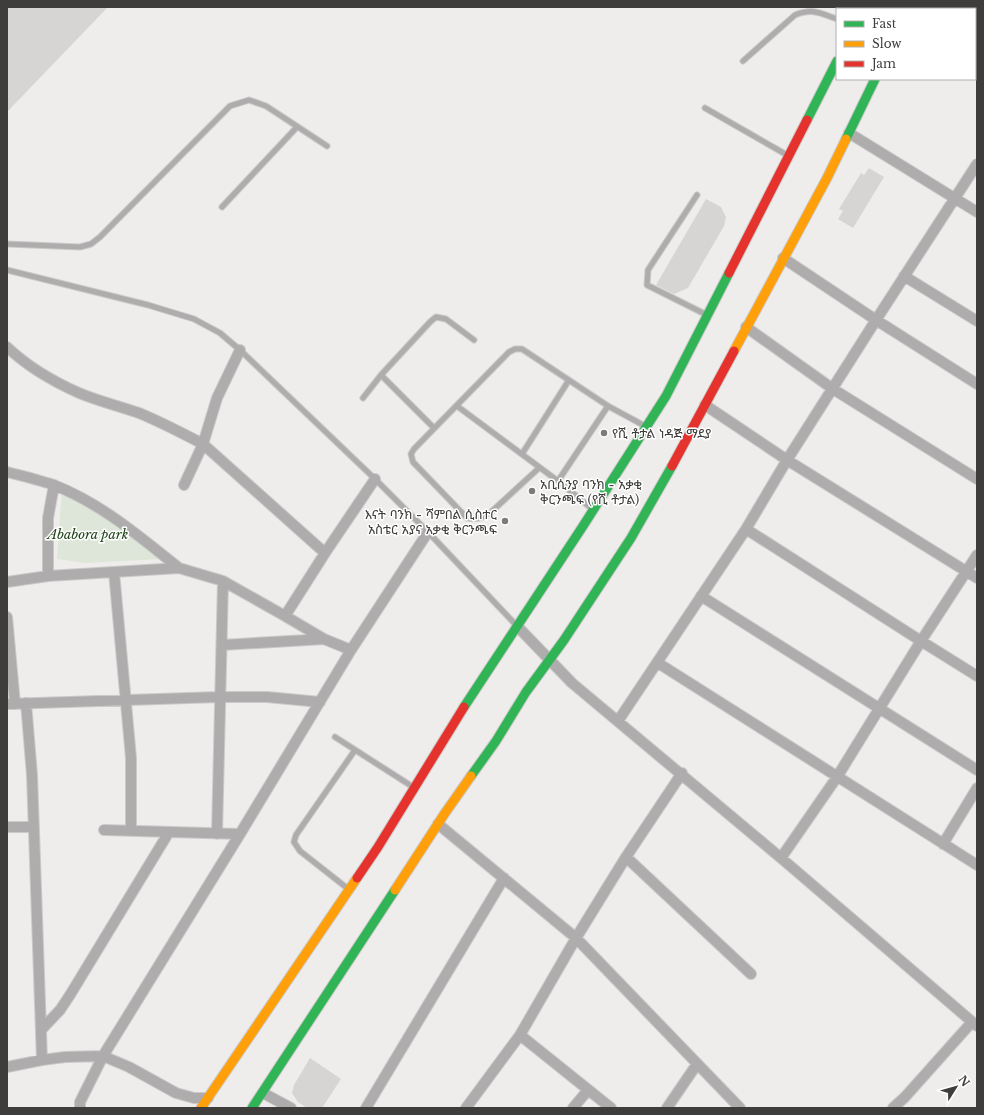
<svg xmlns="http://www.w3.org/2000/svg" width="984" height="1115" font-family="'Libre Baskerville','Noto Sans Ethiopic',serif">
	<style>
		.green { fill: #dde6d9 }
		.building { fill: #d7d5d4 }
		.lines { fill: none; stroke-linecap: round; stroke-linejoin: round }
		.lane-casing { stroke: #cbcac9; stroke-width: 7 }
		.street-casing { stroke: #cbcac9; stroke-width: 12 }
		.fast-casing { stroke: #cbcac9; stroke-width: 11 }
		.slow-casing { stroke: #cbcac9; stroke-width: 11 }
		.jam-casing { stroke: #cbcac9; stroke-width: 11 }
		.lane { stroke: #aeacac; stroke-width: 5 }
		.street { stroke: #aeacac; stroke-width: 10 }
		.fast { stroke: #30b455; stroke-width: 9 }
		.slow { stroke: #ff9f0a; stroke-width: 9 }
		.jam { stroke: #e5322d; stroke-width: 9 }
		.poi-dot { fill: #7c7b79; stroke: #fff; stroke-width: 1.5 }
		.labels { text-anchor: middle; dominant-baseline: central; stroke-width: 3; stroke-linejoin: round; paint-order: stroke }
		.poi-label { font-size: 13px; fill: #3e3d3b; stroke: #fff; text-anchor: start }
		.park-label { font-size: 13px; font-style: italic; fill: #1d4216; stroke: #fff }
	</style>
	<rect width="100%" height="100%" fill="#efedeb"/>
	<path class="green" d="M 62,489 L 83,499 L 161,559 L 85,563 L 57,559 Z"/>
	<path class="building" d="M 7,7 L 108,7 L 7,112 Z
		M 869,168 L 884,177 L 853,228 L 838,219 L 843,211 L 839,209 L 861,173 L 864,175 Z
		M 706,199 L 721,207 L 726,217 L 724,226 L 688,288 L 674,294 L 656,285 Z
		M 310,1058 L 341,1079 L 322,1108 L 307,1108 L 298,1102 L 292,1093 L 294,1085 Z"/>
	<g class="lines">
		<g class="lane-casing">
			<path id="lane" d="M 743,61 L 795,15 C 813,8 820,13 837,19
				M 705,108 L 787,155
				M 697,195 L 648,270 L 647,285 L 705,314
				M 222,207 L 297,127
				M 7,244 L 80,247 L 91,244 L 100,237 L 230,106 L 249,100 L 266,106 L 327,146
				M 7,270 L 148,305 L 194,319 L 220,333 L 240,350 L 375,479 L 428,532 L 516,625
				M 381,375 L 434,428
				M 363,398 L 381,375 L 430,322 L 436,317 L 446,319 L 474,340
				M 457,406 L 558,481 L 591,508
				M 522,454 L 569,380
				M 539,468 L 490,513 C 482,518 477,520 467,518 L 413,462 L 411,454 L 414,449 L 509,352 L 515,349 L 522,349 L 608,406 L 645,426
				M 558,481 L 608,406
				M 335,737 L 413,787
				M 347,888 L 300,851 L 294,842 L 296,835 L 355,750"/>
		</g>
		<g class="street-casing">
			<path id="street" d="M 849,133 L 977,212
				M 783,258 L 876,320 L 977,164
				M 904,276 L 977,321
				M 746,327 L 833,389 L 977,479
				M 7,347 C 28,367 52,381 79,393 C 98,401 119,406 139,413 C 161,422 182,433 203,444 L 184,485
				M 240,350 L 217,398 L 203,444 L 325,553
				M 705,405 L 787,460 L 977,578
				M 7,472 C 23,476 39,480 54,485 C 102,504 140,537 179,568
				M 746,529 L 921,641 L 977,676
				M 114,572 L 131,758 L 131,831
				M 48,576 L 48,518 L 54,485
				M 7,582 L 48,576 L 179,568 L 223,581 L 285,616 L 325,553 L 375,479
				M 701,596 L 977,770
				M 285,616 L 324,639 L 351,650
				M 7,617 L 15,704
				M 517,626 L 572,683 L 781,858 L 977,1026
				M 222,645 L 324,639
				M 658,663 L 977,865
				M 26,703 L 32,775 L 42,1060
				M 7,704 L 219,697 L 267,697 L 320,702
				M 618,721 L 746,529 L 787,460 L 876,320 L 977,384
				M 438,824 L 576,938 L 626,857 L 682,773
				M 7,827 L 34,827
				M 104,830 L 240,834
				M 217,834 L 223,581
				M 943,844 L 977,788
				M 626,857 L 751,974
				M 781,858 L 837,777 L 921,641 L 977,555
				M 41,1030 L 60,1010 L 70,995 L 169,832
				M 520,1035 L 611,1108
				M 7,1067 L 42,1060 L 65,1057 L 103,1056 L 129,1067 L 176,1093 L 194,1098 L 208,1098
				M 263,1093 L 291,1108
				M 80,1108 L 80,1102 L 103,1056 L 240,834 L 351,650 L 428,532
				M 366,1108 L 504,878
				M 466,1108 L 520,1035 L 576,938 L 740,1108
				M 573,1108 L 588,1090
				M 667,1108 L 697,1064
				M 893,1108 L 905,1097 L 972,1022"/>
		</g>
		<g class="fast-casing">
			<path id="fast" d="M 864,9 L 865,7
				M 911,9 L 912,7
				M 807,120 L 837,61
				M 846,139 L 875,79
				M 464,707 L 583,526 L 666,396 L 729,273
				M 471,776 L 496,741 L 526,692 L 564,640 L 631,538 L 672,466
				M 252,1108 L 395,890"/>
		</g>
		<g class="slow-casing">
			<path id="slow" d="M 734,351 L 827,178 L 846,139
				M 395,890 L 445,813 L 471,776
				M 201,1108 L 357,878"/>
		</g>
		<g class="jam-casing">
			<path id="jam" d="M 729,273 L 807,120
				M 672,466 L 734,351
				M 357,878 L 378,847 L 464,707"/>
		</g>
		<use href="#lane" class="lane"/>
		<use href="#street" class="street"/>
		<use href="#fast" class="fast"/>
		<use href="#slow" class="slow"/>
		<use href="#jam" class="jam"/>
	</g>
	<g class="poi-dot">
		<circle cx="604" cy="433" r="4"/>
		<circle cx="532" cy="491" r="4"/>
		<circle cx="505" cy="521" r="4"/>
	</g>
	<g class="labels">
		<g class="poi-label">
			<text x="612" y="433">የሺ ቶታል ነዳጅ ማደያ</text>
			<text x="540" y="484">አቢሲንያ ባንክ - አቃቂ<tspan x="540" dy="15">ቅርንጫፍ (የሺ ቶታል)</tspan></text>
			<text x="497" y="514" text-anchor="end">እናት ባንክ - ሻምበል ሲስተር<tspan x="497" dy="15">አስቴር አያና አቃቂ ቅርንጫፍ</tspan></text>
		</g>
		<g class="park-label">
			<text x="88" y="534">Ababora park</text>
		</g>
	</g>
	<rect width="984" height="1115" fill="none" stroke="#3e3d3b" stroke-width="16"/>
	<rect x="836" y="8" width="140" height="72" fill="#ffffff" stroke="#b2b1b1"/>
	<rect x="844" y="21" width="20" height="6" fill="#30b455" stroke="#b2b1b1"/>
	<text x="872" y="28" font-size="12" fill="#3e3d3b">Fast</text>
	<rect x="844" y="41" width="20" height="6" fill="#ff9f0a" stroke="#b2b1b1"/>
	<text x="872" y="48" font-size="12" fill="#3e3d3b">Slow</text>
	<rect x="844" y="61" width="20" height="6" fill="#e5322d" stroke="#b2b1b1"/>
	<text x="872" y="68" font-size="12" fill="#3e3d3b">Jam</text>
	<g transform="translate(956 1087) rotate(53)" stroke="#ffffff" stroke-width="3" paint-order="stroke">
	<path d="M0-3L7 15L0 10L-7 15Z" fill="#3e3d3b"/>
	<text y="-6" font-size="11" font-weight="bold" text-anchor="middle" fill="#3e3d3b">N</text>
	</g>
</svg>
